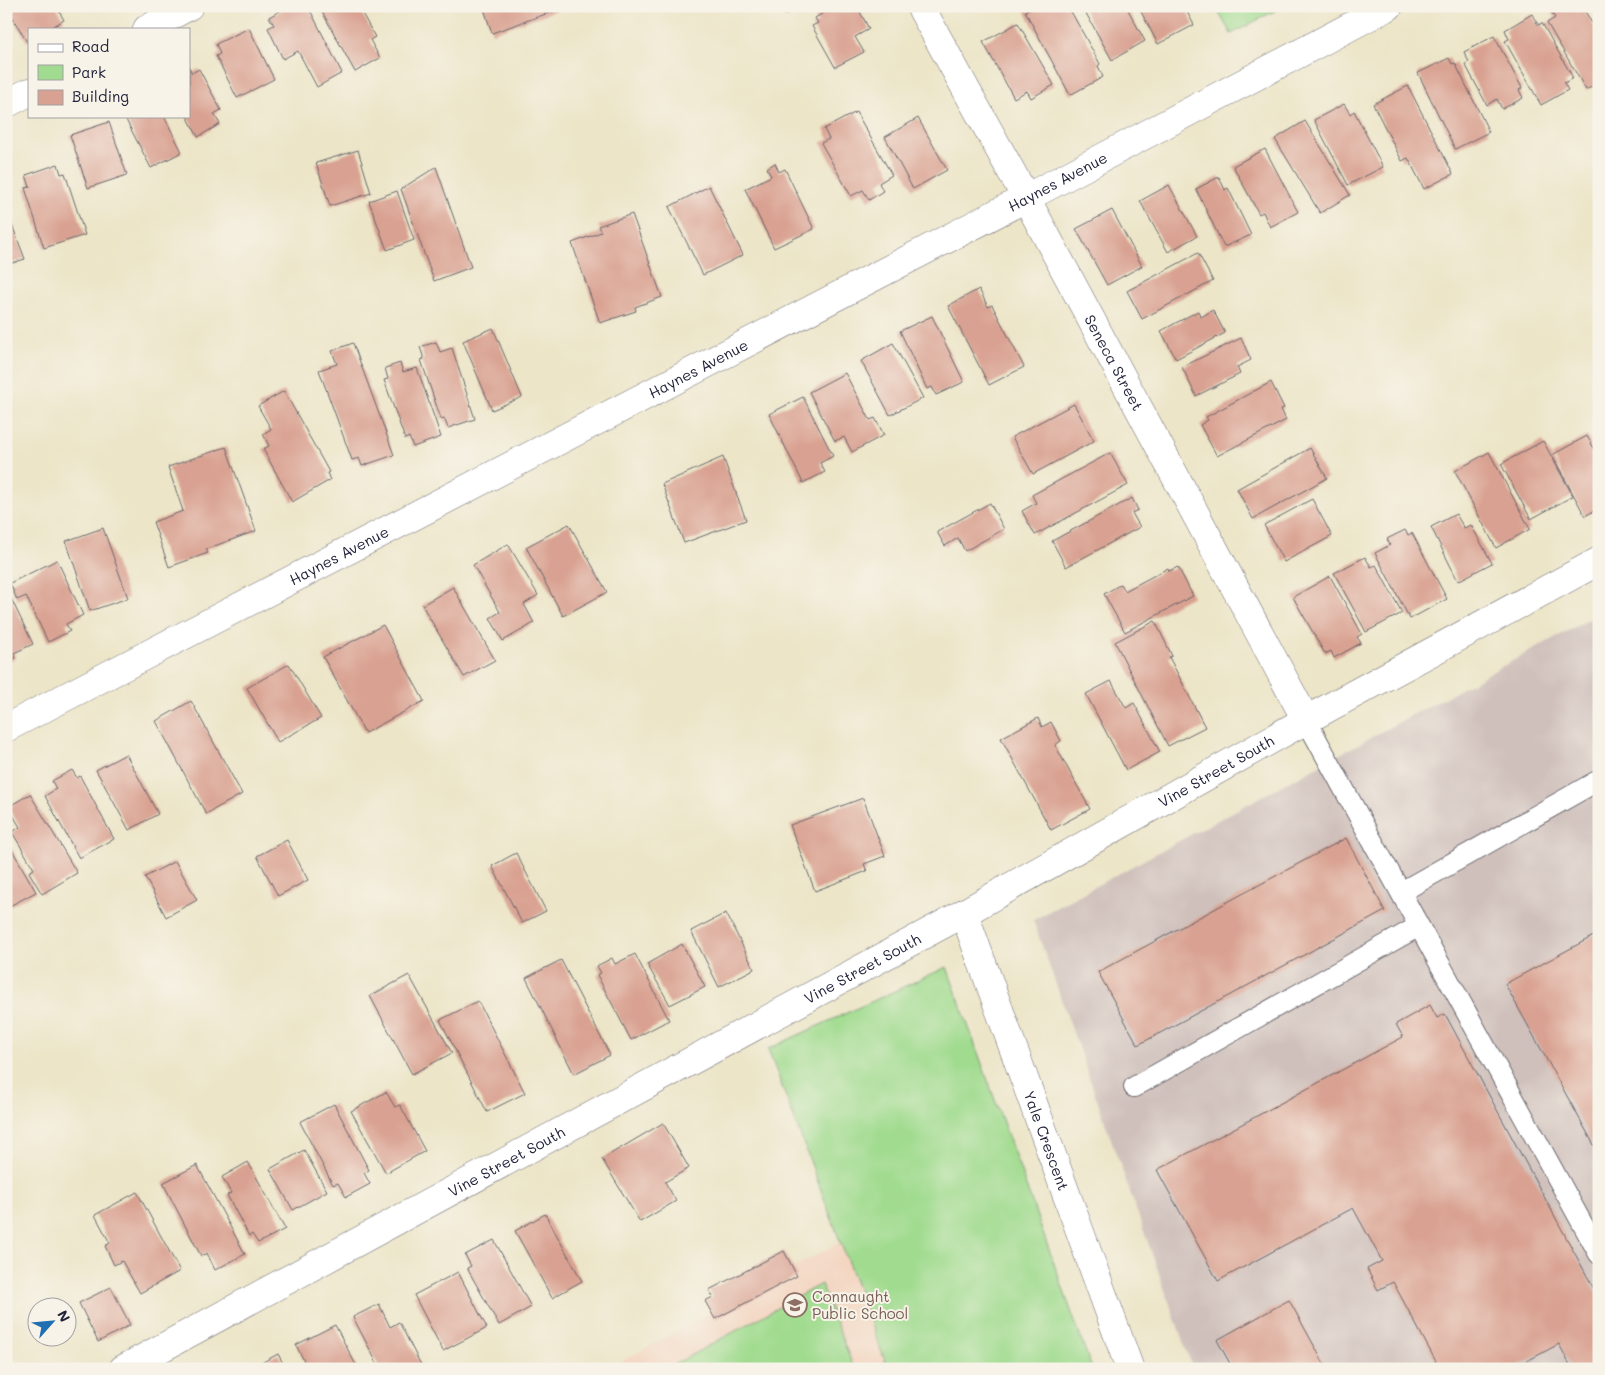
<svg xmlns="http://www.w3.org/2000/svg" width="1605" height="1375" font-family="Mali,sans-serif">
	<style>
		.built { fill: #f3d4bf }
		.industrial { fill: #cfc0bb }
		.green { fill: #a0db8f; stroke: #617e65 }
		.building { fill: #d9a191 }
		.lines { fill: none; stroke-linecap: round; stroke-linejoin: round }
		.service-casing { stroke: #69666c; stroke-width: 22 }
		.minor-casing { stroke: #69666c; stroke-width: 29 }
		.tertiary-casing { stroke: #69666c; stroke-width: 29 }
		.service { stroke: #fff; stroke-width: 20 }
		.minor { stroke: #fff; stroke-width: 28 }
		.tertiary { stroke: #fff; stroke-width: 28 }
		.labels { text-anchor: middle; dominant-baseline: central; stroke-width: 4; stroke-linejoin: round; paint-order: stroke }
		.street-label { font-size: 15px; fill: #22223b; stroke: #f7f3e8 }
		.education-label { font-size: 15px; fill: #785e54; stroke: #f7f3e8; text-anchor: start }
	</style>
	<rect width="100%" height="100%" fill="#f7f3e8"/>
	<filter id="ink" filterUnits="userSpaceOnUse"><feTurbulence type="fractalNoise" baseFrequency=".02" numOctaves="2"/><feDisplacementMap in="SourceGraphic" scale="10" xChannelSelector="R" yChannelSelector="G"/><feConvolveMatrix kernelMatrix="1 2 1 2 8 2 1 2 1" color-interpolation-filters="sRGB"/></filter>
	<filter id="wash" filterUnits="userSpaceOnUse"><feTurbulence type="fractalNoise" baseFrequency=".0096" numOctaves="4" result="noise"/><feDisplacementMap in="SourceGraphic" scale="20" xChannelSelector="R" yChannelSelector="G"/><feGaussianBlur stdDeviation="1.12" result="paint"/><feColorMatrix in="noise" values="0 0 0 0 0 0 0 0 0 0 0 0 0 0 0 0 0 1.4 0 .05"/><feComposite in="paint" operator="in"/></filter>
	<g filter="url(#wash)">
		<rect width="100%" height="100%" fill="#ece5c8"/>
		<path class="built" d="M 842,1241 L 888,1369 L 608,1369 Z"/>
		<path class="industrial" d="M 1599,614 L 1599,1369 L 1193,1369 L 1033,920 Z"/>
		<path class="green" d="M 1215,6 L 1284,6 L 1231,34 Z
			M 947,967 L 1092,1369 L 888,1369 L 768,1049 Z
			M 821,1284 L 854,1369 L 666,1369 Z"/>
		<g id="blocks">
			<path class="building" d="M 6,6 L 56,6 L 64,20 L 49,29 L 29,29 L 29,41 L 27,42 Z
				M 289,6 L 302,6 L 304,10 L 309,8 L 342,73 L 317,87 L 298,51 L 283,59 L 268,28 L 274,25 L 269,17 Z
				M 319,6 L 358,6 L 375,37 L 370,40 L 380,58 L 355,72 Z
				M 483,6 L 559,6 L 560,9 L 492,33 Z
				M 780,6 L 800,6 L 785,15 Z
				M 835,6 L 857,6 L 869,29 L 855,37 L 864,52 L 835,67 L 812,26 L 818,23 L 815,18 Z
				M 1033,6 L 1068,6 L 1100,64 L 1098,66 L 1103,77 L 1070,95 L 1025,11 Z
				M 1082,6 L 1126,6 L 1145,41 L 1112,60 Z
				M 1138,6 L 1184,6 L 1194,25 L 1158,44 Z
				M 1553,6 L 1582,6 L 1599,35 L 1599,83 L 1586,90 L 1547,23 L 1555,18 L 1549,8 Z
				M 1532,14 L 1538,25 L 1542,23 L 1573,78 L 1564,83 L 1568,90 L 1541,105 L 1505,41 L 1509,39 L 1505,30 Z
				M 1018,23 L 1054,85 L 1031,98 L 1027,91 L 1014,98 L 983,42 Z
				M 249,28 L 274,79 L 237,98 L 216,56 L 220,54 L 216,44 Z
				M 1494,36 L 1522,88 L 1519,90 L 1523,98 L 1502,109 L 1497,99 L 1487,105 L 1465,64 L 1469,62 L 1464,52 Z
				M 1449,58 L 1452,64 L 1455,63 L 1489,132 L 1455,149 L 1418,73 Z
				M 189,67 L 192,73 L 199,69 L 221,110 L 214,114 L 220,124 L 198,137 L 187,116 L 189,116 Z
				M 1408,86 L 1453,174 L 1424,189 L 1408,158 L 1402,161 L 1373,104 Z
				M 1344,104 L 1350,114 L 1354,111 L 1383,167 L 1348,185 L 1314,120 Z
				M 856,112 L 892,175 L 879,183 L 883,191 L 869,200 L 863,190 L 851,196 L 821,143 L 829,139 L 824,129 Z
				M 124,116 L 164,116 L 182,152 L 151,168 Z
				M 918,118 L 947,170 L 913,189 L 885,137 Z
				M 1305,121 L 1350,195 L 1320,213 L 1275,139 Z
				M 109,122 L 127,175 L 88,188 L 70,135 Z
				M 1265,149 L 1298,212 L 1270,227 L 1263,212 L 1259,214 L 1233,166 Z
				M 358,150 L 371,193 L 330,206 L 316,163 Z
				M 775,163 L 779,172 L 785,169 L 814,229 L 774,248 L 745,189 L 771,176 L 767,168 Z
				M 58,164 L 61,174 L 65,173 L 85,235 L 44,248 L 25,188 L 30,187 L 26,175 Z
				M 436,167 L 471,267 L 434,281 L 401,189 Z
				M 1219,177 L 1225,190 L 1228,188 L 1251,235 L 1224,247 L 1196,189 Z
				M 1169,185 L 1197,236 L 1168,252 L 1140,201 Z
				M 709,186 L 743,255 L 703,275 L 669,207 Z
				M 397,191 L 414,240 L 387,250 L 369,201 Z
				M 6,209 L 25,259 L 6,265 Z
				M 1112,210 L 1142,266 L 1107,285 L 1076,229 Z
				M 632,214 L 662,297 L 635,307 L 636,311 L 600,323 L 572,243 L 601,232 L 598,226 Z
				M 1198,253 L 1213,281 L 1142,319 L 1127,291 Z
				M 979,289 L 988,307 L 992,305 L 1024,367 L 989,385 L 948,306 Z
				M 1213,310 L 1225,333 L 1176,359 L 1161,331 L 1198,311 L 1201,317 Z
				M 932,316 L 964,382 L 936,395 L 932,387 L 927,389 L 900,331 Z
				M 493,328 L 522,397 L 492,410 L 463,341 Z
				M 1241,338 L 1251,360 L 1237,367 L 1240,374 L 1196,396 L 1182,367 Z
				M 436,342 L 440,352 L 452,348 L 475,419 L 448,428 L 444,418 L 441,419 L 421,360 L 424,359 L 420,347 Z
				M 353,343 L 394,455 L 362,466 L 359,458 L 352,460 L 319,370 L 337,364 L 332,351 Z
				M 893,343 L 923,398 L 890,415 L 861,361 Z
				M 400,363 L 403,372 L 417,368 L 441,437 L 413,447 L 409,437 L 405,439 L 384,380 L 388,379 L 385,368 Z
				M 845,373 L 870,420 L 875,418 L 884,435 L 852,452 L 844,437 L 835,441 L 809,392 Z
				M 1271,382 L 1284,408 L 1281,409 L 1286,420 L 1217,456 L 1200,425 L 1208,420 L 1206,417 Z
				M 284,391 L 329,472 L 327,473 L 330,480 L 292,502 L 263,449 L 269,446 L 263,434 L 271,429 L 258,406 Z
				M 803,397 L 833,456 L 820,463 L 825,472 L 803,483 L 769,414 Z
				M 1074,404 L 1094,441 L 1033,474 L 1012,437 Z
				M 1587,436 L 1599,457 L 1599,508 L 1585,516 L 1552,455 Z
				M 1543,441 L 1573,496 L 1531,519 L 1501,464 Z
				M 226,447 L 256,531 L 206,549 L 208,553 L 169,567 L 153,522 L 183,511 L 168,467 Z
				M 1310,448 L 1327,478 L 1253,519 L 1237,489 Z
				M 1489,452 L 1530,529 L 1496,548 L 1455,471 Z
				M 1110,453 L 1128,485 L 1035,535 L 1022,511 L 1036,503 L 1032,495 Z
				M 723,457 L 746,520 L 684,543 L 662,484 Z
				M 1132,498 L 1138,510 L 1132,513 L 1140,527 L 1066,567 L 1052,541 Z
				M 1312,499 L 1332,536 L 1284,562 L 1264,525 Z
				M 990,503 L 1004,529 L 965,551 L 958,538 L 945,546 L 937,532 Z
				M 1456,514 L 1464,528 L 1471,525 L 1492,563 L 1458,581 L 1431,527 Z
				M 569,524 L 607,592 L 563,616 L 526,547 Z
				M 103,528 L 128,598 L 90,611 L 66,541 Z
				M 1405,530 L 1408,535 L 1412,533 L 1447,599 L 1410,619 L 1375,553 L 1390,545 L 1387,539 Z
				M 508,544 L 538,595 L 524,604 L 534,623 L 503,641 L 490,618 L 500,612 L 473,565 Z
				M 1365,557 L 1371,567 L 1376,565 L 1402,613 L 1366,632 L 1334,573 Z
				M 57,560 L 83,615 L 66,624 L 70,631 L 48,642 L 26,596 L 17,600 L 10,583 Z
				M 1178,567 L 1193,596 L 1125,632 L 1104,594 L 1121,584 L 1125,591 L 1168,568 L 1169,571 Z
				M 1330,576 L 1362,634 L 1357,637 L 1361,643 L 1334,658 L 1331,651 L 1325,654 L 1293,597 Z
				M 453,587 L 495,660 L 464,677 L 422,605 Z
				M 6,588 L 33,644 L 14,653 L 16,658 L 6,662 Z
				M 1155,621 L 1172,656 L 1169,657 L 1205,727 L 1168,746 L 1115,642 Z
				M 383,625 L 424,701 L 365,733 L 323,657 Z
				M 289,664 L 321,718 L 278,742 L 247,688 Z
				M 1111,681 L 1126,708 L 1134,703 L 1160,752 L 1126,770 L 1086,694 Z
				M 191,701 L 242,794 L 206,814 L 156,721 Z
				M 1038,718 L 1042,727 L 1051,722 L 1061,741 L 1055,745 L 1090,809 L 1051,830 L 1001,738 Z
				M 126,754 L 158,814 L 129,830 L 96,770 Z
				M 72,770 L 77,778 L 80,776 L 114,839 L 79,858 L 45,796 L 56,789 L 52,781 Z
				M 30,794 L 77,873 L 42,894 L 29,872 L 34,869 L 12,832 L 20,827 L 8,807 Z
				M 863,798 L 885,856 L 864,864 L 867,871 L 815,891 L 790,825 Z
				M 1346,838 L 1385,911 L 1138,1045 L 1098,972 Z
				M 6,839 L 36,892 L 6,908 Z
				M 287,840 L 308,880 L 278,896 L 257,856 Z
				M 516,853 L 546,911 L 522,923 L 492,866 Z
				M 175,861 L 197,900 L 166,917 L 145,877 Z
				M 726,913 L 754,969 L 719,987 L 691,931 Z
				M 1599,933 L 1599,1154 L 1505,984 Z
				M 682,944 L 705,987 L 670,1005 L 647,964 Z
				M 635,954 L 669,1020 L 631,1040 L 597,975 L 601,973 L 597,966 L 612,958 L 615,964 Z
				M 561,960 L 610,1055 L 574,1074 L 526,978 Z
				M 409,975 L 452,1053 L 412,1074 L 370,996 Z
				M 478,1001 L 525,1093 L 487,1112 L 440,1020 Z
				M 1430,1005 L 1437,1018 L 1445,1014 L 1599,1298 L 1599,1369 L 1572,1369 L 1559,1344 L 1512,1369 L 1440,1369 L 1393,1282 L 1378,1290 L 1367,1269 L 1382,1261 L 1353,1208 L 1218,1281 L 1157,1170 L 1403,1037 L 1396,1024 Z
				M 386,1092 L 395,1107 L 400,1105 L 425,1151 L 386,1173 L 351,1111 Z
				M 334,1104 L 369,1170 L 364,1173 L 370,1184 L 346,1197 L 338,1183 L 333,1185 L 300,1122 Z
				M 663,1123 L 689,1168 L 665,1182 L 676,1201 L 640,1222 L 602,1159 Z
				M 304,1150 L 327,1191 L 293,1210 L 270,1169 Z
				M 248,1162 L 285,1229 L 258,1243 L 252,1234 L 249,1236 L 227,1195 L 231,1193 L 222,1177 Z
				M 197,1165 L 245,1254 L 215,1270 L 207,1253 L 201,1256 L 163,1183 Z
				M 137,1192 L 180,1271 L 140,1293 L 122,1261 L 114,1265 L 105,1246 L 110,1243 L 95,1215 Z
				M 545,1214 L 582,1281 L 552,1298 L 515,1231 Z
				M 494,1240 L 531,1307 L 499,1325 L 467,1268 L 471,1266 L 465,1255 Z
				M 784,1251 L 797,1276 L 715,1319 L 705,1301 L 713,1297 L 709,1290 Z
				M 458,1272 L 487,1328 L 443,1351 L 414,1295 Z
				M 111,1287 L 130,1325 L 98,1342 L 79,1303 Z
				M 1289,1300 L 1327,1369 L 1233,1369 L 1217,1340 Z
				M 379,1304 L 390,1327 L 399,1322 L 423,1369 L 380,1369 L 353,1317 Z
				M 335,1325 L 358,1369 L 308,1369 L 296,1345 Z
				M 278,1354 L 286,1369 L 250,1369 Z"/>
		</g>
	</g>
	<g filter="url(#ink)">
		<use href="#blocks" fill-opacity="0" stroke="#69666c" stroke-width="1"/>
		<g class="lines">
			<g class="service-casing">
				<path id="service" d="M 1306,720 L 1599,1254
					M 1401,892 L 1599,780
					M 1134,1087 L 1419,926"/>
			</g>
			<g class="minor-casing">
				<g id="minor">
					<path id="s1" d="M 920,6 L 1026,198 L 1306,720"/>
					<path d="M 147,29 L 189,6"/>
					<path d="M 6,104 L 29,92"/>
					<path id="s2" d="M 6,728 L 1026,198 L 1389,6"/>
					<path id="s3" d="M 964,913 L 1130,1369"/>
				</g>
			</g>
			<g class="tertiary-casing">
				<g id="tertiary">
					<path id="s4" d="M 123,1369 L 964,913 L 1306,720 L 1599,561"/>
				</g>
			</g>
			<use href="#service" class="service"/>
			<use href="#minor" class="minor"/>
			<use href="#tertiary" class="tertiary"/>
		</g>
	</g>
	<defs>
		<g id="school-ring" transform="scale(1.25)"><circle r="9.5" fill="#f7f3e8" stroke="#8d6e63" stroke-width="1.5"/><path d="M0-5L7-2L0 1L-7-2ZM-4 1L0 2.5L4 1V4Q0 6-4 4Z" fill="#8d6e63"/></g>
	</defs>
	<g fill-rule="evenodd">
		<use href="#school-ring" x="795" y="1305"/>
	</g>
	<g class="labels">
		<g class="street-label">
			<text stroke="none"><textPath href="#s2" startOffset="1185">Haynes Avenue</textPath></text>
			<text stroke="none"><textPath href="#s1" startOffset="406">Seneca Street</textPath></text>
			<text stroke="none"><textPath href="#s2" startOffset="780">Haynes Avenue</textPath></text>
			<text stroke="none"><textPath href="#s2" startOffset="375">Haynes Avenue</textPath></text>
			<text stroke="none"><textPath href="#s4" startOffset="1246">Vine Street South</textPath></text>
			<text stroke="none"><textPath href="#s4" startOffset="841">Vine Street South</textPath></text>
			<text stroke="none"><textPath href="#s3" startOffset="242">Yale Crescent</textPath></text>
			<text stroke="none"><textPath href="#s4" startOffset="436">Vine Street South</textPath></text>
		</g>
		<g class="education-label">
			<text x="812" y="1296">Connaught<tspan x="812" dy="17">Public School</tspan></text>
		</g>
	</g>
	<rect width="1605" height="1375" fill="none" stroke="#f7f3e8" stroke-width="25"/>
	<rect x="28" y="28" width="162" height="90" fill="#f7f3e8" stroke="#a29fa3"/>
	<rect x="38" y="44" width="25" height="8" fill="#ffffff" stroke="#a29fa3"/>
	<text x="72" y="52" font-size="15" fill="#22223b">Road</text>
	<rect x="38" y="65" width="25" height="15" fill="#a0db8f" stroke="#a29fa3"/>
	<text x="72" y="78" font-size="15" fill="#22223b">Park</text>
	<rect x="38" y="90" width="25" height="15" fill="#d9a191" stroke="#a29fa3"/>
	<text x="72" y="102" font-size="15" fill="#22223b">Building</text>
	<g transform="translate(52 1322) rotate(63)"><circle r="24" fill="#f7f3e8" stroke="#a29fa3"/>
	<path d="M0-4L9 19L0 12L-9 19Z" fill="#1f6fb2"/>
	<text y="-8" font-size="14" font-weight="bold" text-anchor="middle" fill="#22223b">N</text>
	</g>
</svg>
